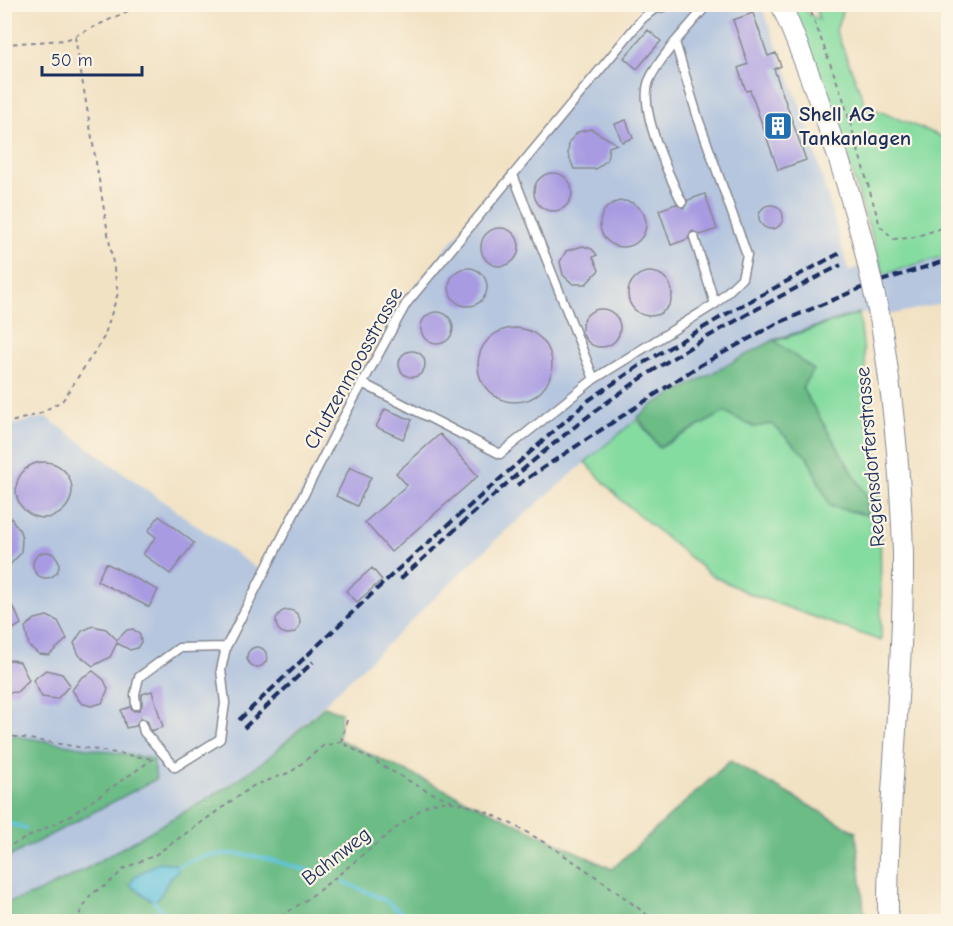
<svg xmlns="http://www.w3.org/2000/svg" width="953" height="926" font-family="'Comic Neue',sans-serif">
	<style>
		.industrial { fill: #b5c6de }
		.green { fill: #85dca0; stroke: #50867f; stroke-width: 1.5 }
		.forest { fill: #6cbc86; stroke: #447672; stroke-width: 1.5 }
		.water { fill: #5fc2dd; stroke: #3d789e; stroke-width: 1.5 }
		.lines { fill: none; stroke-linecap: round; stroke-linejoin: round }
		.stream { stroke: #5fc2dd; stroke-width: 4 }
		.building { fill: #a99be2 }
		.service-casing { stroke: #868891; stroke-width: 11 }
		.tertiary-casing { stroke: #868891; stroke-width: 22 }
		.path { stroke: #868891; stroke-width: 2; stroke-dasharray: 4.5 4.5; stroke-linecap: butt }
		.service { stroke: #fff; stroke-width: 8 }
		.tertiary { stroke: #fff; stroke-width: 20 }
		.rail { stroke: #1b2f5e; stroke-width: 4; stroke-dasharray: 9 4.5; stroke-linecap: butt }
		.tertiary-bridge-casing { stroke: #868891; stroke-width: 22; stroke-linecap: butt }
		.tertiary-bridge { stroke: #fff; stroke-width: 20 }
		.labels { text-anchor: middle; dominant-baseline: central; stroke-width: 4.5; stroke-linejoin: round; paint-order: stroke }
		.poi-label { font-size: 21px; font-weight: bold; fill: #1b2f5e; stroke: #fcf5e5; text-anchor: start }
		.street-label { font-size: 21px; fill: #1b2f5e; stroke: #fcf5e5 }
	</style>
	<rect width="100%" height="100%" fill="#fcf5e5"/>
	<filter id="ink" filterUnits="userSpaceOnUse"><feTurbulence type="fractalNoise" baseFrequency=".0167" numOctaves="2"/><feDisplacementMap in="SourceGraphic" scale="12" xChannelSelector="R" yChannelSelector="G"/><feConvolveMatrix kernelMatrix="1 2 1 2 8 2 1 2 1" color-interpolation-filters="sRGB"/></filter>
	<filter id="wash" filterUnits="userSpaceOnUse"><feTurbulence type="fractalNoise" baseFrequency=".008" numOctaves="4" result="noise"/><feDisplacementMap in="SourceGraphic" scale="24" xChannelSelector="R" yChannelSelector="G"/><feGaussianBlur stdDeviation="1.35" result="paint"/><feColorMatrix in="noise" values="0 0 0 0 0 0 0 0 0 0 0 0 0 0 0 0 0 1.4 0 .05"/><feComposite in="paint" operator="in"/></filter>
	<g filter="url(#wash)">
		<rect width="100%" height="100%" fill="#f2e2c4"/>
		<path class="industrial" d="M 651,5 L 761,5 L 806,121 L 849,272 L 883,253 L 948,231 L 948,302 L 894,314 L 860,313 L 774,340 L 652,405 L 501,535 L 269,757 L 229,786 L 75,875 L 32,895 L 5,903 L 5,859 L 156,779 L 153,759 L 5,734 L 4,427 L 46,417 L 260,571 L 401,303 L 640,12 Z"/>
		<path class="green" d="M 790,5 L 804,5 L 808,14 L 819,20 L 815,5 L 844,5 L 836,31 L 866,106 L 948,139 L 948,255 L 884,274 L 827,95 Z
			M 859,313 L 880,480 L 881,641 L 750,594 L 711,575 L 621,500 L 585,462 L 637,419 L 659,448 L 725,412 L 753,427 L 773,424 L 807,457 L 830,506 L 867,515 L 868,498 L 802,389 L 814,370 L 773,340 Z"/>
		<path class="forest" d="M 860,313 L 775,341 L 813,370 L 802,388 L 868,498 L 867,515 L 830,506 L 808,458 L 772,424 L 754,427 L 725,412 L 659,447 L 638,417 L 652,405 L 774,340 Z
			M 325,706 L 341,713 L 338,739 L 612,869 L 730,761 L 856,832 L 865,921 L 5,922 L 5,903 L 32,895 L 75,875 L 229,786 L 269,757 Z
			M 4,734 L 153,759 L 156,779 L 5,859 Z"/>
		<path class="water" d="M 159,862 L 171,863 L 178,866 L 177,872 C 164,880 166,893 154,902 L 130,885 L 135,876 Z"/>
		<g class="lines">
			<path class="stream" d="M 4,822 L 25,828
				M 178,866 C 232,840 272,861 326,876
				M 344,882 L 383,899 L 414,922
				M 154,902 L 172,922"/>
		</g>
		<g id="blocks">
			<path class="building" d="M 753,13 L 768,56 L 776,53 L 781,66 L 774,69 L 806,160 L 778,170 L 750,90 L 746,91 L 738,68 L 748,64 L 733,20 Z
				M 648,30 L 661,41 L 637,69 L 624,58 Z
				M 626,120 L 633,138 L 622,142 L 615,124 Z
				M 591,129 L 617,144 L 609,147 L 607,160 L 596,169 L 574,169 L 568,154 L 569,142 L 578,132 Z
				M534 192a19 19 0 1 1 38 0a19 19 0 1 1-38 0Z
				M 705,194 L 717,229 L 700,235 L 692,231 L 688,239 L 671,245 L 659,210 L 676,204 L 684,208 L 688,200 Z
				M600 224a23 23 0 1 1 46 0a23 23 0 1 1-46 0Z
				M759 217a12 12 0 1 1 24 0a12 12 0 1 1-24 0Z
				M481 247a19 19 0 1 1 38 0a19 19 0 1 1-38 0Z
				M 583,246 L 592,249 L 597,255 L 593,257 L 599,270 L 586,284 L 573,284 L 563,275 L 560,262 L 566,251 Z
				M449 287a19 19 0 1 1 38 0a19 19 0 1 1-38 0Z
				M628 294a22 22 0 1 1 44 0a22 22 0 1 1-44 0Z
				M582 328a19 19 0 1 1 38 0a19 19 0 1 1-38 0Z
				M421 328a16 16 0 1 1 32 0a16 16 0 1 1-32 0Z
				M478 365a37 37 0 1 1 74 0a37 37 0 1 1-74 0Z
				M399 364a13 13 0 1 1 26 0a13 13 0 1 1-26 0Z
				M 385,409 L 412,420 L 403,439 L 376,427 Z
				M 440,434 L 478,476 L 391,552 L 365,522 L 407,485 L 396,473 Z
				M16 490a28 28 0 1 1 56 0a28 28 0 1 1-56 0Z
				M 350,467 L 371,477 L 357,506 L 336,496 Z
				M 4,508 L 20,531 L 22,539 L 21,553 L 4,571 Z
				M 159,516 L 194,543 L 170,574 L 143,554 L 156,537 L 148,531 Z
				M33 565a13 13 0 1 1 26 0a13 13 0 1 1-26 0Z
				M 106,563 L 158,590 L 149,607 L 97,581 Z
				M 372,568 L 382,580 L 357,602 L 346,591 Z
				M 4,596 L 15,610 L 21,624 L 4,635 Z
				M276 622a12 12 0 1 1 24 0a12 12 0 1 1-24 0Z
				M 47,616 L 58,621 L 67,639 L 49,655 L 39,654 L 29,646 L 25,627 L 35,619 Z
				M 93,626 L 106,629 L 117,640 L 127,630 L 133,629 L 140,635 L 141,642 L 137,648 L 130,650 L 117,643 L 110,657 L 93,666 L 79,655 L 74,643 L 82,631 Z
				M247 657a10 10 0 1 1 20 0a10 10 0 1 1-20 0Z
				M 12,660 L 20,662 L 29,680 L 17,692 L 4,693 L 4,661 Z
				M 46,670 L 62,674 L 70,685 L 57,699 L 42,697 L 33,680 Z
				M 93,671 L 104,680 L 108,689 L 102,703 L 91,706 L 81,703 L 72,690 L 81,678 Z
				M 152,691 L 163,727 L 151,731 L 147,720 L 141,718 L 136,726 L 126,728 L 121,710 L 130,707 L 134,711 L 139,710 L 142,705 L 142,694 Z"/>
		</g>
	</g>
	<g filter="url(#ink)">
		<use href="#blocks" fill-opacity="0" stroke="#868891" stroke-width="1.5"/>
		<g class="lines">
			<g class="service-casing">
				<path id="service" d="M 675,42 L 708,4
					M 513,175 L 594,379
					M 682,202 C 669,176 638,109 649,81 C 655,66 666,54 675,42 L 698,118 L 747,255 L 742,278 L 715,304 L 694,237
					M 362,383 L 500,454 L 594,379 L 715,304
					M 136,705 L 135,694 L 139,677 L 179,648 L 226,647
					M 142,724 L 144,732 L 175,767 L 220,739 L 225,703 L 221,670 L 226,647 L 341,422 L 406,304 L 642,19 L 653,10 L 673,4"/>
			</g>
			<g class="tertiary-casing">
				<path id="tertiary" d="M 781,4 C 814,82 842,161 863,243
					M 881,323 C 893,400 901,476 903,554 C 904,677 887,799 888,922"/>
			</g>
			<path class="path" d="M 808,4 L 843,98 L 880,226 L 894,239 L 911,238 L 948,226
				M 4,44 L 66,40 L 143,4
				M 4,424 L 39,414 L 63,400 L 104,337 L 118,293 L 75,37
				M 347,720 L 341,742 L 425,790 L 453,801
				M 4,735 L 153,759
				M 4,849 L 70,816 L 153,759
				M 75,922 L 91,894 L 107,885 L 125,868 L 155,855 L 253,786 L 291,772 L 323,746 L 341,742
				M 274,922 C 290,910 307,900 322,888 C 350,866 376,843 404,822 C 413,816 424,805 435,803 C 485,790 616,890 656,922"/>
			<use href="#service" class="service"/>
			<use href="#tertiary" class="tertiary"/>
			<path class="rail" d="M 517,485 L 697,367 L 776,324 L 868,285 L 948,260
				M 400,579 C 465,522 528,461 598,409 C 673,353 758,307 841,265
				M 239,720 L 395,572 L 589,400 L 645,362 L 735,309 L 840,253
				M 244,728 L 313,662"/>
			<g class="tertiary-bridge-casing">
				<path id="tertiary-bridge" d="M 863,243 L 881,323"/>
			</g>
			<use href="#tertiary-bridge" class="tertiary-bridge"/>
		</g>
	</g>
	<defs>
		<g id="building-square" transform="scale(1.5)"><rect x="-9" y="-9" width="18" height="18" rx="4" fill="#1f6fb2" stroke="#fcf5e5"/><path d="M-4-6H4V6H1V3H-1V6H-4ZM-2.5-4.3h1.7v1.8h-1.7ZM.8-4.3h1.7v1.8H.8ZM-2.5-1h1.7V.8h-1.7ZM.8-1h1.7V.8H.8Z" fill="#fff"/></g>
	</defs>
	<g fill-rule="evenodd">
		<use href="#building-square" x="778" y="126"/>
	</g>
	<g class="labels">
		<g class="poi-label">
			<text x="799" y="114">Shell AG<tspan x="799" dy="24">Tankanlagen</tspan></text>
		</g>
		<g class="street-label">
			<text transform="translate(353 368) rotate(-61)">Chutzenmoosstrasse</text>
			<text transform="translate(870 457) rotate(-95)">Regensdorferstrasse</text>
			<text transform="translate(336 856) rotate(-38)">Bahnweg</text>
		</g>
	</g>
	<rect width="953" height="926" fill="none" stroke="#fcf5e5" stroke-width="24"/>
	<path d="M42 66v9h100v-9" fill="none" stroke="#1b2f5e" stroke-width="3"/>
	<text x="51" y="66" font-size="18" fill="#1b2f5e" stroke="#fcf5e5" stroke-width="4.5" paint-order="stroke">50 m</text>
</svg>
